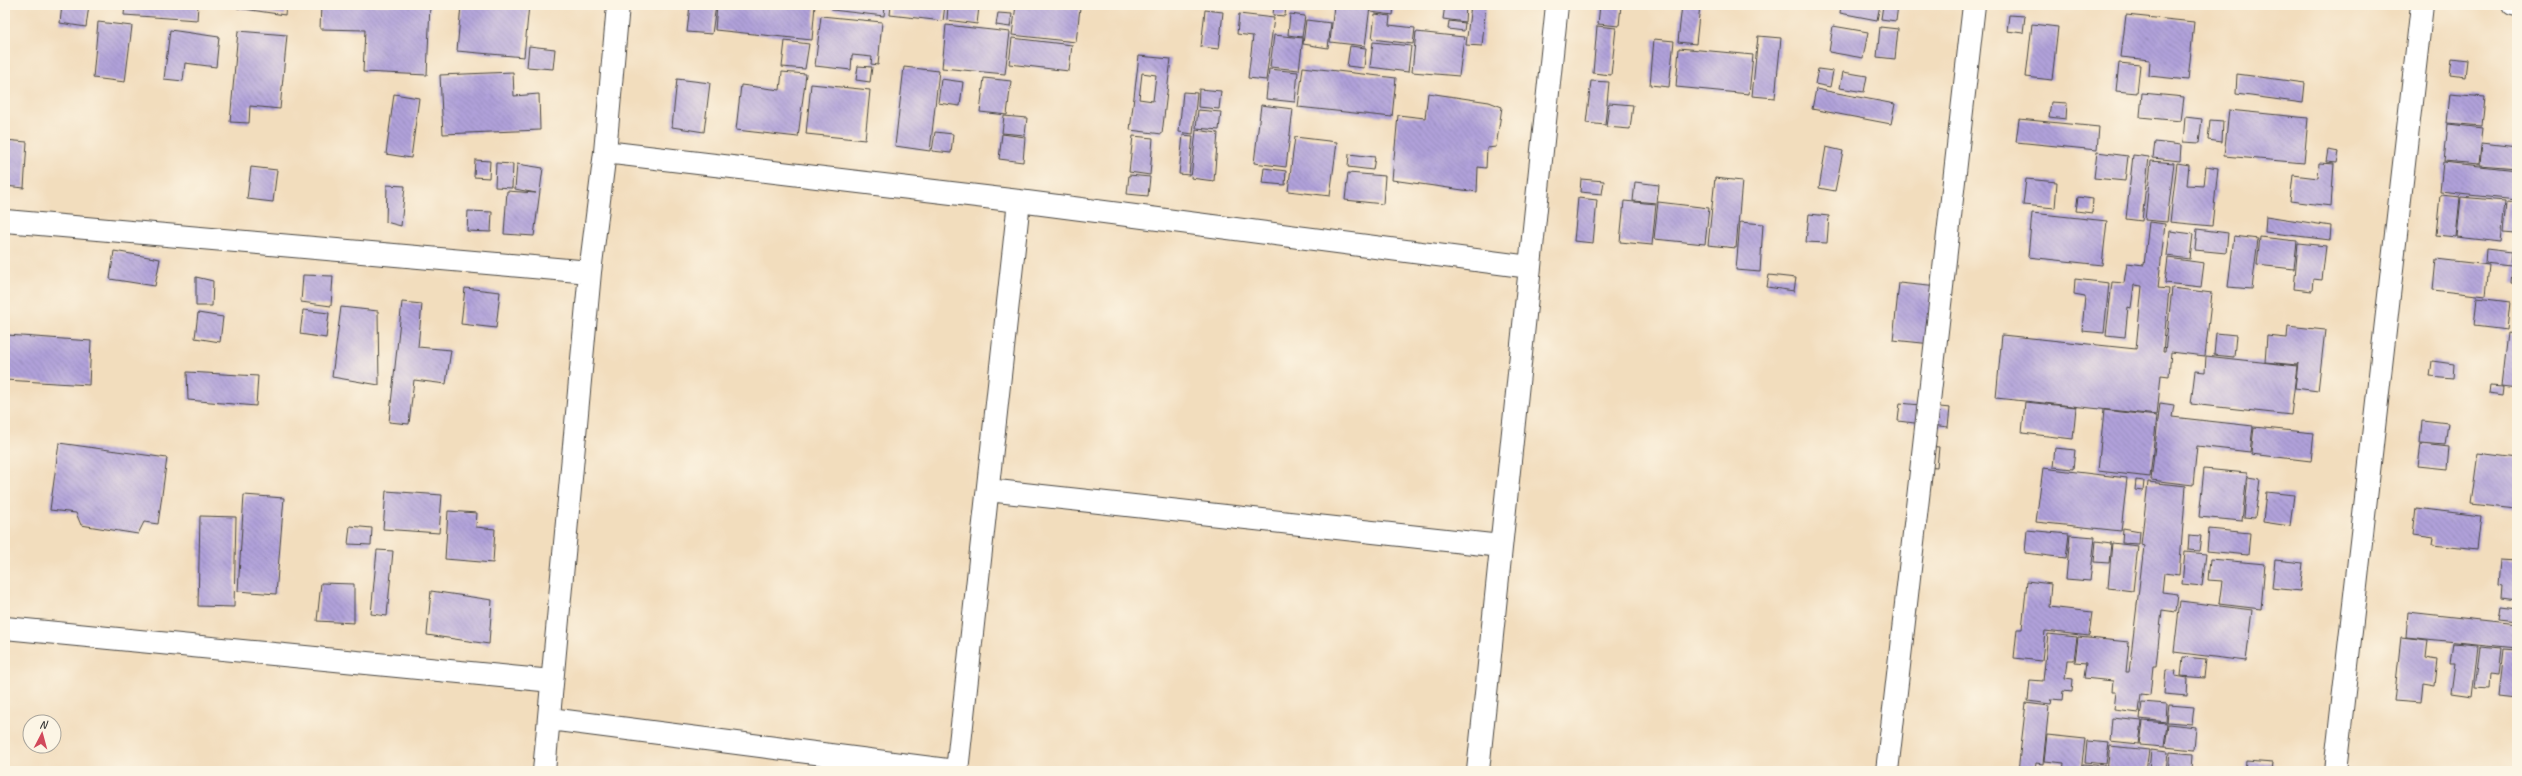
<svg xmlns="http://www.w3.org/2000/svg" width="2522" height="776" font-family="Caveat,sans-serif">
	<style>
		.building { fill: url(#building-back-hatch); fill-rule: evenodd }
		.lines { fill: none; stroke-linecap: round; stroke-linejoin: round }
		.street-casing { stroke: #494641; stroke-width: 24 }
		.street { stroke: #fff; stroke-width: 22 }
	</style>
	<defs>
		<pattern id="building-back-hatch" width="6" height="6" patternUnits="userSpaceOnUse"><rect width="6" height="6" fill="#b0a1da"/><path d="M-1 5l2 2M0 0l6 6M5-1l2 2" fill="none" stroke="#8f83b1"/></pattern>
	</defs>
	<rect width="100%" height="100%" fill="#fcf5e5"/>
	<filter id="ink" filterUnits="userSpaceOnUse"><feTurbulence type="fractalNoise" baseFrequency=".025" numOctaves="2"/><feDisplacementMap in="SourceGraphic" scale="8" xChannelSelector="R" yChannelSelector="G"/><feConvolveMatrix kernelMatrix="1 2 1 2 8 2 1 2 1" color-interpolation-filters="sRGB"/></filter>
	<filter id="wash" filterUnits="userSpaceOnUse"><feTurbulence type="fractalNoise" baseFrequency=".012" numOctaves="4" result="noise"/><feDisplacementMap in="SourceGraphic" scale="16" xChannelSelector="R" yChannelSelector="G"/><feGaussianBlur stdDeviation="0.9" result="paint"/><feColorMatrix in="noise" values="0 0 0 0 0 0 0 0 0 0 0 0 0 0 0 0 0 1.4 0 .05"/><feComposite in="paint" operator="in"/></filter>
	<g filter="url(#wash)">
		<rect width="100%" height="100%" fill="#f2ddbd"/>
		<g id="blocks">
			<path class="building" d="M 62,5 L 89,5 L 86,27 L 60,23 Z
				M 125,5 L 198,5 L 197,20 L 124,15 Z
				M 238,5 L 286,5 L 285,15 L 237,8 Z
				M 321,5 L 430,5 L 427,75 L 363,72 L 365,30 L 320,29 Z
				M 461,5 L 529,5 L 524,57 L 457,51 Z
				M 690,5 L 716,5 L 712,34 L 687,32 Z
				M 717,5 L 815,5 L 812,40 L 715,30 Z
				M 833,5 L 885,5 L 884,16 L 832,10 Z
				M 891,5 L 945,5 L 943,21 L 890,15 Z
				M 948,5 L 979,7 L 977,24 L 947,20 Z
				M 1016,5 L 1080,8 L 1076,42 L 1012,35 Z
				M 1274,5 L 1286,5 L 1285,16 L 1273,15 Z
				M 1334,5 L 1370,7 L 1365,46 L 1330,42 Z
				M 1372,5 L 1394,5 L 1393,15 L 1371,12 Z
				M 1445,5 L 1466,5 L 1465,22 L 1443,19 Z
				M 1471,5 L 1486,5 L 1482,46 L 1466,45 Z
				M 1600,5 L 1621,5 L 1619,26 L 1598,24 Z
				M 1682,5 L 1700,5 L 1696,44 L 1678,42 Z
				M 1841,5 L 1880,5 L 1877,20 L 1840,13 Z
				M 1883,5 L 1898,5 L 1896,21 L 1881,19 Z
				M 1205,10 L 1223,12 L 1219,49 L 1201,47 Z
				M 998,13 L 1012,14 L 1010,27 L 996,25 Z
				M 1239,14 L 1274,18 L 1266,80 L 1248,78 L 1253,36 L 1237,34 Z
				M 1290,14 L 1305,16 L 1302,37 L 1288,35 Z
				M 1375,14 L 1390,16 L 1389,25 L 1415,28 L 1413,44 L 1372,39 Z
				M 2009,15 L 2025,16 L 2023,33 L 2007,31 Z
				M 2126,15 L 2194,22 L 2188,80 L 2149,76 L 2150,60 L 2121,57 Z
				M 821,16 L 882,22 L 878,65 L 871,64 L 872,57 L 852,55 L 851,70 L 815,66 Z
				M 1306,20 L 1331,23 L 1328,48 L 1303,44 Z
				M 1449,21 L 1465,23 L 1464,31 L 1448,29 Z
				M 98,22 L 132,26 L 125,82 L 93,78 Z
				M 2032,24 L 2058,27 L 2052,80 L 2026,77 Z
				M 946,25 L 1010,32 L 1005,74 L 942,68 Z
				M 1597,26 L 1616,28 L 1611,75 L 1593,73 Z
				M 1833,26 L 1868,32 L 1863,58 L 1829,52 Z
				M 1880,27 L 1898,29 L 1895,59 L 1877,57 Z
				M 170,30 L 219,37 L 216,67 L 185,63 L 183,81 L 164,79 Z
				M 238,31 L 287,35 L 280,109 L 250,106 L 249,123 L 230,122 Z
				M 1416,32 L 1464,37 L 1459,76 L 1412,72 Z
				M 1274,35 L 1303,38 L 1299,70 L 1270,67 Z
				M 1758,36 L 1781,38 L 1775,98 L 1752,96 Z
				M 1012,38 L 1072,45 L 1069,71 L 1009,64 Z
				M 1654,39 L 1674,41 L 1669,87 L 1650,85 Z
				M 785,41 L 809,44 L 805,69 L 782,67 Z
				M 1373,42 L 1411,46 L 1408,72 L 1370,67 Z
				M 529,46 L 555,49 L 553,69 L 527,67 Z
				M 1350,46 L 1366,48 L 1364,68 L 1347,66 Z
				M 1679,48 L 1753,55 L 1749,94 L 1676,87 Z
				M 1139,56 L 1171,59 L 1162,134 L 1130,130 ZM 1142,73 L 1156,75 L 1153,101 L 1139,99 Z
				M 2452,58 L 2467,60 L 2465,77 L 2450,75 Z
				M 2119,63 L 2140,65 L 2137,93 L 2116,91 Z
				M 858,66 L 872,67 L 870,82 L 856,80 Z
				M 904,67 L 939,71 L 930,151 L 895,146 Z
				M 1303,67 L 1396,78 L 1392,117 L 1298,107 Z
				M 1269,69 L 1298,72 L 1295,102 L 1266,99 Z
				M 1818,69 L 1833,71 L 1830,87 L 1815,84 Z
				M 513,72 L 514,96 L 539,94 L 540,130 L 443,134 L 440,75 Z
				M 782,72 L 806,74 L 798,137 L 736,130 L 741,85 L 780,90 Z
				M 1843,72 L 1867,76 L 1864,92 L 1840,88 Z
				M 2237,74 L 2305,83 L 2303,103 L 2236,94 Z
				M 984,78 L 1011,81 L 1007,115 L 980,112 Z
				M 677,79 L 710,83 L 704,132 L 672,127 Z
				M 941,79 L 963,82 L 960,106 L 938,103 Z
				M 1591,81 L 1609,82 L 1605,125 L 1586,123 Z
				M 811,84 L 870,90 L 865,140 L 806,134 Z
				M 1199,89 L 1221,91 L 1219,109 L 1198,107 Z
				M 1816,89 L 1895,104 L 1891,124 L 1812,109 Z
				M 1183,92 L 1197,93 L 1193,134 L 1179,132 Z
				M 1428,93 L 1489,102 L 1502,107 L 1496,147 L 1487,148 L 1486,168 L 1478,167 L 1477,192 L 1392,180 L 1398,115 L 1425,118 Z
				M 2142,93 L 2184,97 L 2181,121 L 2140,117 Z
				M 394,94 L 419,98 L 411,158 L 386,154 Z
				M 2450,94 L 2485,97 L 2482,126 L 2447,123 Z
				M 2051,102 L 2067,103 L 2066,119 L 2049,117 Z
				M 1609,103 L 1633,105 L 1630,129 L 1606,127 Z
				M 1261,105 L 1293,109 L 1286,167 L 1254,163 Z
				M 1198,110 L 1221,112 L 1219,130 L 1196,128 Z
				M 2229,110 L 2308,118 L 2304,163 L 2224,156 Z
				M 1004,116 L 1027,118 L 1025,135 L 1002,133 Z
				M 2185,117 L 2202,119 L 2199,143 L 2183,142 Z
				M 2019,119 L 2099,127 L 2097,150 L 2016,142 Z
				M 2210,120 L 2223,121 L 2222,142 L 2208,140 Z
				M 2448,124 L 2483,128 L 2479,164 L 2444,161 Z
				M 1196,130 L 1218,133 L 1214,181 L 1191,178 Z
				M 935,132 L 953,134 L 951,153 L 932,151 Z
				M 1002,134 L 1025,137 L 1023,162 L 999,159 Z
				M 1183,135 L 1193,136 L 1189,175 L 1179,174 Z
				M 1133,136 L 1153,138 L 1150,175 L 1129,172 Z
				M 1295,137 L 1337,142 L 1330,196 L 1288,191 Z
				M 5,140 L 27,142 L 24,188 L 5,186 Z
				M 2155,142 L 2181,145 L 2180,161 L 2153,158 Z
				M 2482,143 L 2517,147 L 2517,168 L 2480,165 Z
				M 1826,147 L 1843,151 L 1835,191 L 1819,188 Z
				M 2328,150 L 2339,152 L 2337,163 L 2326,162 Z
				M 2097,152 L 2128,156 L 2125,181 L 2094,178 Z
				M 1349,154 L 1375,157 L 1373,170 L 1348,167 Z
				M 2133,155 L 2149,157 L 2142,221 L 2126,219 Z
				M 475,160 L 490,161 L 489,178 L 474,177 Z
				M 2151,161 L 2174,163 L 2167,222 L 2145,220 Z
				M 2443,162 L 2517,170 L 2517,200 L 2440,192 Z
				M 496,163 L 513,164 L 512,188 L 495,187 Z
				M 2177,163 L 2189,165 L 2187,185 L 2204,186 L 2206,166 L 2218,168 L 2212,226 L 2170,222 Z
				M 2319,163 L 2334,164 L 2331,206 L 2290,201 L 2293,175 L 2318,178 Z
				M 517,164 L 543,168 L 534,236 L 504,234 L 507,191 L 536,193 L 515,189 Z
				M 251,167 L 277,170 L 273,202 L 247,199 Z
				M 1264,168 L 1286,171 L 1285,185 L 1262,183 Z
				M 1348,173 L 1385,176 L 1383,204 L 1345,200 Z
				M 1129,175 L 1150,177 L 1148,196 L 1127,194 Z
				M 1715,178 L 1742,181 L 1736,248 L 1708,245 Z
				M 1581,179 L 1604,181 L 1602,194 L 1580,192 Z
				M 2026,179 L 2057,182 L 2055,208 L 2023,205 Z
				M 1635,182 L 1659,185 L 1657,203 L 1633,201 Z
				M 387,185 L 405,186 L 401,226 L 386,222 Z
				M 2440,195 L 2460,197 L 2456,237 L 2436,235 Z
				M 2078,197 L 2093,199 L 2092,213 L 2076,211 Z
				M 2461,197 L 2505,201 L 2501,242 L 2457,237 Z
				M 1578,198 L 1597,200 L 1593,243 L 1574,241 Z
				M 1624,201 L 1656,204 L 1652,245 L 1620,242 Z
				M 1658,202 L 1709,208 L 1705,244 L 1654,239 Z
				M 2507,202 L 2517,203 L 2517,233 L 2504,232 Z
				M 468,211 L 492,212 L 491,232 L 467,231 Z
				M 2032,213 L 2107,221 L 2102,265 L 2028,257 Z
				M 1809,214 L 1829,216 L 1827,243 L 1806,242 Z
				M 2266,216 L 2331,226 L 2330,240 L 2265,232 Z
				M 1740,222 L 1763,224 L 1760,272 L 1736,270 Z
				M 2149,222 L 2165,224 L 2158,288 L 2169,289 L 2163,352 L 2165,352 L 2172,288 L 2212,293 L 2205,356 L 2171,352 L 2169,376 L 2161,375 L 2157,415 L 1996,398 L 2002,335 L 2136,349 L 2142,286 L 2134,285 L 2131,308 L 2128,307 L 2125,337 L 2106,335 L 2112,282 L 2124,283 L 2127,263 L 2144,265 Z
				M 2197,229 L 2228,233 L 2226,253 L 2195,250 Z
				M 2170,231 L 2193,234 L 2190,259 L 2167,256 Z
				M 2234,236 L 2258,239 L 2252,289 L 2228,287 Z
				M 2260,237 L 2297,241 L 2294,269 L 2257,265 Z
				M 2515,237 L 2517,237 L 2517,284 L 2511,283 Z
				M 2298,243 L 2326,246 L 2322,280 L 2313,279 L 2312,291 L 2294,289 Z
				M 2486,249 L 2512,252 L 2511,266 L 2485,263 Z
				M 114,251 L 160,259 L 155,286 L 110,279 Z
				M 2168,258 L 2204,263 L 2201,287 L 2165,283 Z
				M 2436,259 L 2489,265 L 2486,296 L 2433,290 Z
				M 303,275 L 333,276 L 331,306 L 301,302 Z
				M 1769,275 L 1796,278 L 1794,291 L 1767,287 Z
				M 196,277 L 213,281 L 212,306 L 196,306 Z
				M 2075,279 L 2109,283 L 2104,333 L 2082,331 L 2085,296 L 2074,294 Z
				M 1899,283 L 1948,288 L 1942,345 L 1893,340 Z
				M 465,288 L 500,292 L 496,328 L 461,324 Z
				M 2477,298 L 2510,302 L 2507,330 L 2474,326 Z
				M 402,302 L 422,304 L 418,347 L 451,350 L 446,384 L 414,380 L 409,424 L 389,422 Z
				M 341,307 L 378,311 L 379,385 L 332,377 Z
				M 303,310 L 329,313 L 326,338 L 300,334 Z
				M 198,313 L 223,317 L 220,342 L 195,338 Z
				M 2288,326 L 2325,330 L 2318,391 L 2295,388 L 2298,363 L 2297,365 L 2265,362 L 2267,336 L 2287,338 Z
				M 2216,333 L 2236,335 L 2234,357 L 2214,355 Z
				M 2507,333 L 2517,334 L 2517,388 L 2501,386 Z
				M 7,335 L 91,341 L 89,385 L 5,380 Z
				M 2206,356 L 2297,366 L 2291,415 L 2191,404 L 2195,371 L 2205,372 Z
				M 2432,361 L 2454,364 L 2453,379 L 2430,377 Z
				M 187,372 L 258,376 L 256,406 L 188,400 Z
				M 2490,386 L 2503,387 L 2502,395 L 2489,393 Z
				M 2025,402 L 2076,407 L 2073,439 L 2022,433 Z
				M 1900,403 L 1950,408 L 1948,427 L 1898,421 Z
				M 2160,403 L 2174,405 L 2172,417 L 2253,426 L 2250,452 L 2197,446 L 2193,485 L 2151,480 Z
				M 2104,410 L 2157,416 L 2150,477 L 2098,471 Z
				M 2422,420 L 2448,423 L 2445,445 L 2420,443 Z
				M 2254,427 L 2314,433 L 2311,461 L 2251,454 Z
				M 59,443 L 167,458 L 158,524 L 144,522 L 138,534 L 81,525 L 76,513 L 50,510 Z
				M 2421,444 L 2449,447 L 2447,469 L 2418,466 Z
				M 1928,446 L 1939,447 L 1937,467 L 1926,466 Z
				M 2055,448 L 2075,450 L 2073,469 L 2053,467 Z
				M 2478,453 L 2517,458 L 2517,509 L 2471,504 Z
				M 2043,468 L 2127,478 L 2121,531 L 2036,522 Z
				M 2204,469 L 2247,473 L 2242,521 L 2199,517 Z
				M 2248,477 L 2260,479 L 2255,518 L 2244,517 Z
				M 2136,480 L 2144,481 L 2143,491 L 2135,490 Z
				M 2148,482 L 2186,486 L 2179,575 L 2164,573 L 2162,592 L 2178,594 L 2176,612 L 2162,610 L 2156,666 L 2153,666 L 2150,695 L 2141,694 L 2139,713 L 2114,710 L 2116,692 L 2112,692 L 2113,681 L 2084,678 L 2086,663 L 2075,662 L 2078,637 L 2129,642 L 2126,672 L 2129,672 L 2144,546 L 2141,545 Z
				M 386,491 L 442,495 L 439,533 L 383,529 Z
				M 2266,492 L 2294,495 L 2290,526 L 2263,522 Z
				M 244,495 L 284,498 L 276,594 L 238,591 Z
				M 2416,508 L 2481,516 L 2477,550 L 2433,545 L 2434,538 L 2413,535 Z
				M 448,511 L 477,513 L 476,527 L 495,529 L 493,563 L 445,559 Z
				M 200,516 L 236,517 L 234,607 L 198,606 Z
				M 350,526 L 372,528 L 371,545 L 348,544 Z
				M 2123,528 L 2140,531 L 2139,544 L 2122,543 Z
				M 2209,529 L 2250,533 L 2248,555 L 2207,551 Z
				M 2027,530 L 2069,534 L 2066,558 L 2025,553 Z
				M 2070,535 L 2095,537 L 2090,581 L 2066,579 Z
				M 2189,535 L 2201,536 L 2199,551 L 2188,550 Z
				M 2096,541 L 2111,543 L 2109,563 L 2094,562 Z
				M 2112,543 L 2138,546 L 2133,591 L 2108,588 Z
				M 377,550 L 393,551 L 387,616 L 371,614 Z
				M 2185,552 L 2206,554 L 2202,586 L 2182,584 Z
				M 2210,559 L 2265,564 L 2261,609 L 2219,604 L 2222,581 L 2208,580 Z
				M 2275,560 L 2303,563 L 2300,591 L 2272,588 Z
				M 2500,560 L 2517,561 L 2517,600 L 2501,598 L 2502,586 L 2498,585 Z
				M 2027,581 L 2051,584 L 2049,607 L 2092,612 L 2089,636 L 2045,631 L 2042,661 L 2014,658 L 2017,629 L 2022,629 Z
				M 321,583 L 354,584 L 354,623 L 317,621 Z
				M 431,591 L 492,600 L 489,644 L 427,635 Z
				M 2180,601 L 2252,610 L 2246,661 L 2174,652 Z
				M 2500,606 L 2517,608 L 2517,621 L 2498,619 Z
				M 2408,612 L 2517,624 L 2517,648 L 2406,637 Z
				M 2048,634 L 2077,637 L 2074,660 L 2067,660 L 2065,678 L 2073,679 L 2072,692 L 2063,691 L 2062,700 L 2052,699 L 2051,704 L 2028,701 L 2030,680 L 2043,681 Z
				M 2401,637 L 2428,640 L 2426,658 L 2438,660 L 2435,685 L 2423,683 L 2421,703 L 2394,701 Z
				M 2453,643 L 2478,645 L 2472,697 L 2451,694 L 2455,664 L 2450,664 Z
				M 2480,646 L 2502,648 L 2499,675 L 2490,674 L 2489,689 L 2475,688 Z
				M 2504,649 L 2517,650 L 2517,699 L 2499,697 Z
				M 2183,657 L 2206,659 L 2204,678 L 2181,676 Z
				M 2166,670 L 2176,671 L 2175,676 L 2188,678 L 2187,696 L 2164,694 Z
				M 2142,702 L 2167,704 L 2166,722 L 2140,719 Z
				M 2026,703 L 2049,706 L 2043,764 L 2036,763 L 2035,771 L 2018,771 Z
				M 2169,705 L 2194,707 L 2192,724 L 2167,722 Z
				M 2112,718 L 2142,721 L 2139,744 L 2110,741 Z
				M 2143,721 L 2167,723 L 2164,747 L 2140,745 Z
				M 2168,724 L 2196,727 L 2194,750 L 2165,747 Z
				M 2047,735 L 2085,739 L 2081,771 L 2063,771 L 2064,763 L 2044,761 Z
				M 2087,741 L 2109,743 L 2106,764 L 2085,762 Z
				M 2110,746 L 2149,750 L 2146,771 L 2107,771 Z
				M 2151,750 L 2168,752 L 2166,771 L 2149,771 Z
				M 2170,752 L 2193,754 L 2192,771 L 2168,771 Z
				M 2246,761 L 2273,763 L 2272,771 L 2245,771 Z
				M 2083,764 L 2106,766 L 2106,771 L 2082,771 Z"/>
		</g>
	</g>
	<g filter="url(#ink)">
		<use href="#blocks" fill-opacity="0" stroke="#494641" stroke-width="1"/>
		<g class="lines">
			<g class="street-casing">
				<path id="street" d="M 2513,5 L 2517,6
					M 605,152 L 1019,201 L 1530,267
					M 5,221 L 590,272
					M 988,490 L 1501,546
					M 5,628 L 552,681
					M 550,719 L 955,771
					M 544,771 L 590,272 L 605,152 L 618,5
					M 957,771 L 1019,201
					M 1478,771 L 1557,5
					M 1887,771 L 1974,5
					M 2335,771 L 2422,5"/>
			</g>
			<use href="#street" class="street"/>
		</g>
	</g>
	<rect width="2522" height="776" fill="none" stroke="#fcf5e5" stroke-width="20"/>
	<g transform="translate(42 734) rotate(6)"><circle r="19" fill="#fcf5e5" stroke="#a8a49b"/>
	<path d="M0-3L7 15L0 10L-7 15Z" fill="#d1495b"/>
	<text y="-6" font-size="11" font-weight="bold" text-anchor="middle" fill="#2b2b2b">N</text>
	</g>
</svg>
